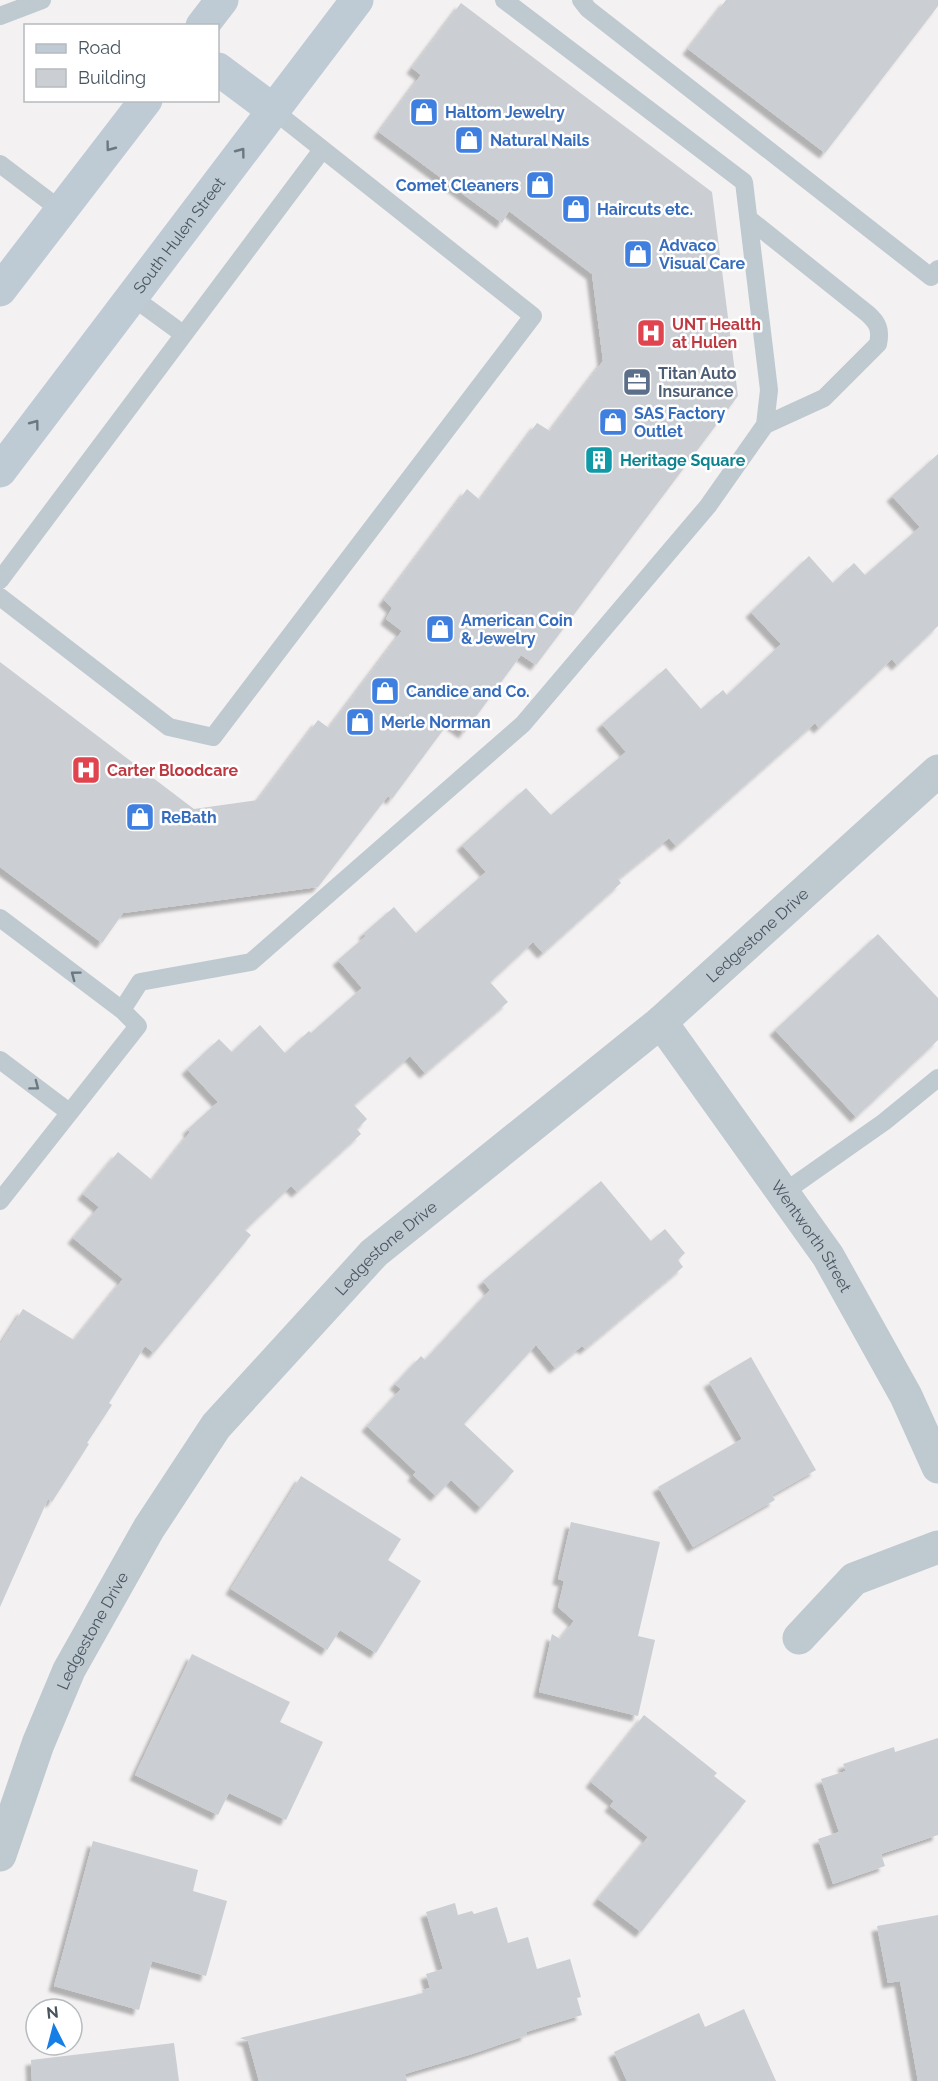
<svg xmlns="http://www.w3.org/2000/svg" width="938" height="2081" font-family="Raleway,sans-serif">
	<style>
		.building { fill: #cbced3; filter: url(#shadow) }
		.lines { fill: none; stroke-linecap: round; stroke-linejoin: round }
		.service { stroke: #bec9d0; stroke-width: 18 }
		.minor { stroke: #bec9d0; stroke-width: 33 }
		.secondary { stroke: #becad4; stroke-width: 33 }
		.oneway { stroke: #6b7882 }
		.oneway2 { stroke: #6b7881 }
		.labels { text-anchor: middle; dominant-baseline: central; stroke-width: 5; stroke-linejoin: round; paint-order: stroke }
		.shop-label { font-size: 16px; font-weight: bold; fill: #366cbe; stroke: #fff; text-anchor: start }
		.street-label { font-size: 16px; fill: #48555f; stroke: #fff }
		.health-label { font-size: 16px; font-weight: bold; fill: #be3a42; stroke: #fff; text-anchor: start }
		.service-label { font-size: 16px; font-weight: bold; fill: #4e5e75; stroke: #fff; text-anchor: start }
		.culture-label { font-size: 16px; font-weight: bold; fill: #0d838f; stroke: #fff; text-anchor: start }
	</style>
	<defs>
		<filter id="shadow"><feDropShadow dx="-5.5" dy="5.5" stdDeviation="1.5" flood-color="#0004"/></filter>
	</defs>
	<rect width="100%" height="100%" fill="#f3f1f1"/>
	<path class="building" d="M 726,0 L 938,0 L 938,6 L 825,153 L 688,49 Z
		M 461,3 L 712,192 L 738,396 L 536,665 L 521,655 L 464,733 L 449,722 L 392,799 L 388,796 L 318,887 L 123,913 L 102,943 L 0,867 L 0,662 L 194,809 L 258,800 L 318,720 L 329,728 L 402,631 L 386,619 L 392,608 L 384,600 L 467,489 L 480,500 L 537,423 L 550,431 L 603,361 L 592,274 L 509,211 L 502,223 L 379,132 L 421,75 L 412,68 Z
		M 938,454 L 938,626 L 897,665 L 892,659 L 819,728 L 815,723 L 676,846 L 669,838 L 618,879 L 621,883 L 543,953 L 533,942 L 490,982 L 508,1002 L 425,1073 L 410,1056 L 354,1105 L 367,1119 L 357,1129 L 361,1134 L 297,1192 L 291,1186 L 245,1230 L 251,1235 L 172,1331 L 154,1353 L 145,1346 L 109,1403 L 112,1405 L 87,1443 L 89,1444 L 52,1502 L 48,1499 L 0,1607 L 0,1345 L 23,1309 L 74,1340 L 123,1279 L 73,1238 L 99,1207 L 83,1194 L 118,1152 L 152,1180 L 190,1132 L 188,1129 L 218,1102 L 187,1069 L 219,1039 L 232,1052 L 260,1025 L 285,1053 L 309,1031 L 311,1033 L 362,988 L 338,960 L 366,936 L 364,933 L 394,907 L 416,933 L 486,872 L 462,845 L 526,788 L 551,815 L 626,752 L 602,724 L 666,668 L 701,709 L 723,690 L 727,695 L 781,644 L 751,612 L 809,556 L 833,583 L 854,563 L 865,575 L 920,527 L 892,496 Z
		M 878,934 L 938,998 L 938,1040 L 856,1117 L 775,1030 Z
		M 601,1181 L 651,1241 L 665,1229 L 685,1253 L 678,1260 L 683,1267 L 585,1349 L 582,1346 L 555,1368 L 536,1345 L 464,1424 L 514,1471 L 481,1508 L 451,1480 L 436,1496 L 413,1475 L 416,1472 L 367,1426 L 401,1389 L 395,1384 L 421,1356 L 425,1360 L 490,1290 L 483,1281 Z
		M 751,1357 L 816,1470 L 772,1495 L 775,1500 L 693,1547 L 658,1487 L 742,1439 L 709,1382 Z
		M 301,1476 L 401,1539 L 388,1560 L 421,1581 L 376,1653 L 340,1630 L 327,1650 L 231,1589 Z
		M 571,1522 L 660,1542 L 638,1636 L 655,1640 L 638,1716 L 539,1692 L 552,1634 L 560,1639 L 574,1621 L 558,1607 L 564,1581 L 558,1579 Z
		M 192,1654 L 290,1702 L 280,1722 L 323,1742 L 286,1820 L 229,1793 L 218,1815 L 135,1775 Z
		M 644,1715 L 717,1773 L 714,1776 L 746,1801 L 641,1932 L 598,1899 L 648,1837 L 610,1806 L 614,1801 L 591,1782 Z
		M 938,1738 L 938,1835 L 881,1854 L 885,1866 L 833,1884 L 818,1839 L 839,1832 L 821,1779 L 846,1771 L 843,1764 L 894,1747 L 895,1752 Z
		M 93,1841 L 198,1870 L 193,1891 L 227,1901 L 206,1976 L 152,1961 L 139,2010 L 54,1986 Z
		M 455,1903 L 458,1915 L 472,1911 L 474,1914 L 497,1907 L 508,1943 L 528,1937 L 537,1969 L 570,1959 L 581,1997 L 577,1998 L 582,2015 L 526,2032 L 527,2035 L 472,2054 L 405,2074 L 407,2081 L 259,2081 L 248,2041 L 240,2038 L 423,1993 L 422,1990 L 430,1988 L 426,1974 L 443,1969 L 426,1912 Z
		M 938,1915 L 938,2081 L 918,2081 L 900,1981 L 888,1983 L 877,1926 Z
		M 744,2009 L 776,2081 L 627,2081 L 614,2052 L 699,2013 L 705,2027 Z
		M 174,2043 L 179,2081 L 32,2081 L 31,2060 Z"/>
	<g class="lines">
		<path class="service" d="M 581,0 L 588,9 L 931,277 L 938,269
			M 0,16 L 42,0
			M 0,164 L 62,211
			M 749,219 L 868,314 C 878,323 881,330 878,344 L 824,398 L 765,425
			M 131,296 L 183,334
			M 0,580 L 322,150
			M 0,597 L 169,727 L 213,737 L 533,316 L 273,110
			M 0,918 L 122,1010 L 138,1026 L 0,1201
			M 122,1010 L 140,982 L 251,962 L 523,724 L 708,506 L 765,425 L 769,390 L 744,182 L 504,0
			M 0,1060 L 69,1112
			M 783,1193 L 884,1122 L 938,1078"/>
		<g class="minor">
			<path id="s1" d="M 661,1022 L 828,1256 L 906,1396 L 938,1467"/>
			<path d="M 799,1638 L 854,1579 L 938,1547"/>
			<path id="s2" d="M 0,1855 L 38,1744 L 69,1670 L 149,1528 L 216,1426 L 374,1253 L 661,1022 L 938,771"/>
		</g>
		<g class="secondary">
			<path d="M 202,26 L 222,0"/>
			<path d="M 218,69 L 273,110"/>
			<path d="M 0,290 L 146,100"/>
			<path id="s3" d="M 0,471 L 357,0"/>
		</g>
	</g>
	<defs><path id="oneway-chevron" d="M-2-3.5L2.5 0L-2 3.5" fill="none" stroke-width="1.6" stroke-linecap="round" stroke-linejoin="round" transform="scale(1.5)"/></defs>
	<g class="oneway">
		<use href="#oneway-chevron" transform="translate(110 147) rotate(127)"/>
		<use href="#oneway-chevron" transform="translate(241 152) rotate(-53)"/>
		<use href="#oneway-chevron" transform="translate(35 424) rotate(-53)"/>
	</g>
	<g class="oneway2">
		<use href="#oneway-chevron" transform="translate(75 975) rotate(-143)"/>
		<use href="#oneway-chevron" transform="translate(35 1086) rotate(37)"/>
	</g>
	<defs>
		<g id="shop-square" transform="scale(1.5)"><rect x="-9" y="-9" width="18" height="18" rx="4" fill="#3f7fe0" stroke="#fff"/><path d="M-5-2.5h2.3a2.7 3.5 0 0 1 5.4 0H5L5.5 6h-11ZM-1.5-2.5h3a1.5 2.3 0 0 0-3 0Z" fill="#fff"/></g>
		<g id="hospital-square" transform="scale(1.5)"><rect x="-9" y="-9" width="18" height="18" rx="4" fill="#e0444e" stroke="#fff"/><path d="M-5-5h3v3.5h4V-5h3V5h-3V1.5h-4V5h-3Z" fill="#fff"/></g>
		<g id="office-square" transform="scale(1.5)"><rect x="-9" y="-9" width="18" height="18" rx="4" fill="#5c6f8a" stroke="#fff"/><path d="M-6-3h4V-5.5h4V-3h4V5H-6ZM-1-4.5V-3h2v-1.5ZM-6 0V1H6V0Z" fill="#fff"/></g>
		<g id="building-square" transform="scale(1.5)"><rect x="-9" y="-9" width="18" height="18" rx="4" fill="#0f9aa8" stroke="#fff"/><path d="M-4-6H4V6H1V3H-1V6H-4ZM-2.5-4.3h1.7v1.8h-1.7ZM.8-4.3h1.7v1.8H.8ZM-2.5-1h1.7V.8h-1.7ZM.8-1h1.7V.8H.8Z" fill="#fff"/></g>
	</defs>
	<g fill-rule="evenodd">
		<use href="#shop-square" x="424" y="112"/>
		<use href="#shop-square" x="469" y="140"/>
		<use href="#shop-square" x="540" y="185"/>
		<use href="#shop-square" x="576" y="209"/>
		<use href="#shop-square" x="638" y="254"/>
		<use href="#hospital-square" x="651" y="333"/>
		<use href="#office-square" x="637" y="382"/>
		<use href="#shop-square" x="613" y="422"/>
		<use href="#building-square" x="599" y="460"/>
		<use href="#shop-square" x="440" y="629"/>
		<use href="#shop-square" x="385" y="691"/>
		<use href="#shop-square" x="360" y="722"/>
		<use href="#hospital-square" x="86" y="770"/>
		<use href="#shop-square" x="140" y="817"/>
	</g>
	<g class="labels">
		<g class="shop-label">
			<text x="445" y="112">Haltom Jewelry</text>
			<text x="490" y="140">Natural Nails</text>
			<text x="519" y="185" text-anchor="end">Comet Cleaners</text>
			<text x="597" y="209">Haircuts etc.</text>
			<text x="659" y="245">Advaco<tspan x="659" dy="18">Visual Care</tspan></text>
			<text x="634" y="413">SAS Factory<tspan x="634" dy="18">Outlet</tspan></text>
			<text x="461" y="620">American Coin<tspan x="461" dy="18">&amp; Jewelry</tspan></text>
			<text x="406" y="691">Candice and Co.</text>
			<text x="381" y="722">Merle Norman</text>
			<text x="161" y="817">ReBath</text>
		</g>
		<g class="street-label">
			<text stroke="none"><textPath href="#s3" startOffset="296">South Hulen Street</textPath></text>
			<text stroke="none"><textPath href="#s2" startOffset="1215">Ledgestone Drive</textPath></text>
			<text stroke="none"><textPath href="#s1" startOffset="262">Wentworth Street</textPath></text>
			<text stroke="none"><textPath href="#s2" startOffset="729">Ledgestone Drive</textPath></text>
			<text stroke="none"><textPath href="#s2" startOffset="243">Ledgestone Drive</textPath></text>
		</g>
		<g class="health-label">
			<text x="672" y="324">UNT Health<tspan x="672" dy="18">at Hulen</tspan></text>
			<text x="107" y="770">Carter Bloodcare</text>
		</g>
		<g class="service-label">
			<text x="658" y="373">Titan Auto<tspan x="658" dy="18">Insurance</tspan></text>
		</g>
		<g class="culture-label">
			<text x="620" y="460">Heritage Square</text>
		</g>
	</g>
	<rect x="24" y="24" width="195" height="78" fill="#ffffff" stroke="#b6bbbf" stroke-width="1.5"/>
	<rect x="36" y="44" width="30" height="9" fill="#becad4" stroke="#b6bbbf" stroke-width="1.5"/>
	<text x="78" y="54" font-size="18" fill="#48555f">Road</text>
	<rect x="36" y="69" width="30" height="18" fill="#cbced3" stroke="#b6bbbf" stroke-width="1.5"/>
	<text x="78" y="84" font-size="18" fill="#48555f">Building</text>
	<g transform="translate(54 2027) rotate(354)"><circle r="28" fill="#ffffff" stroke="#b6bbbf" stroke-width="1.5"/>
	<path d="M0-4.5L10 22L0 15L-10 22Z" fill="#167ee7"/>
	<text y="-9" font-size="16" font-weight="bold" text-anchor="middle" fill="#48555f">N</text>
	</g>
</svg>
